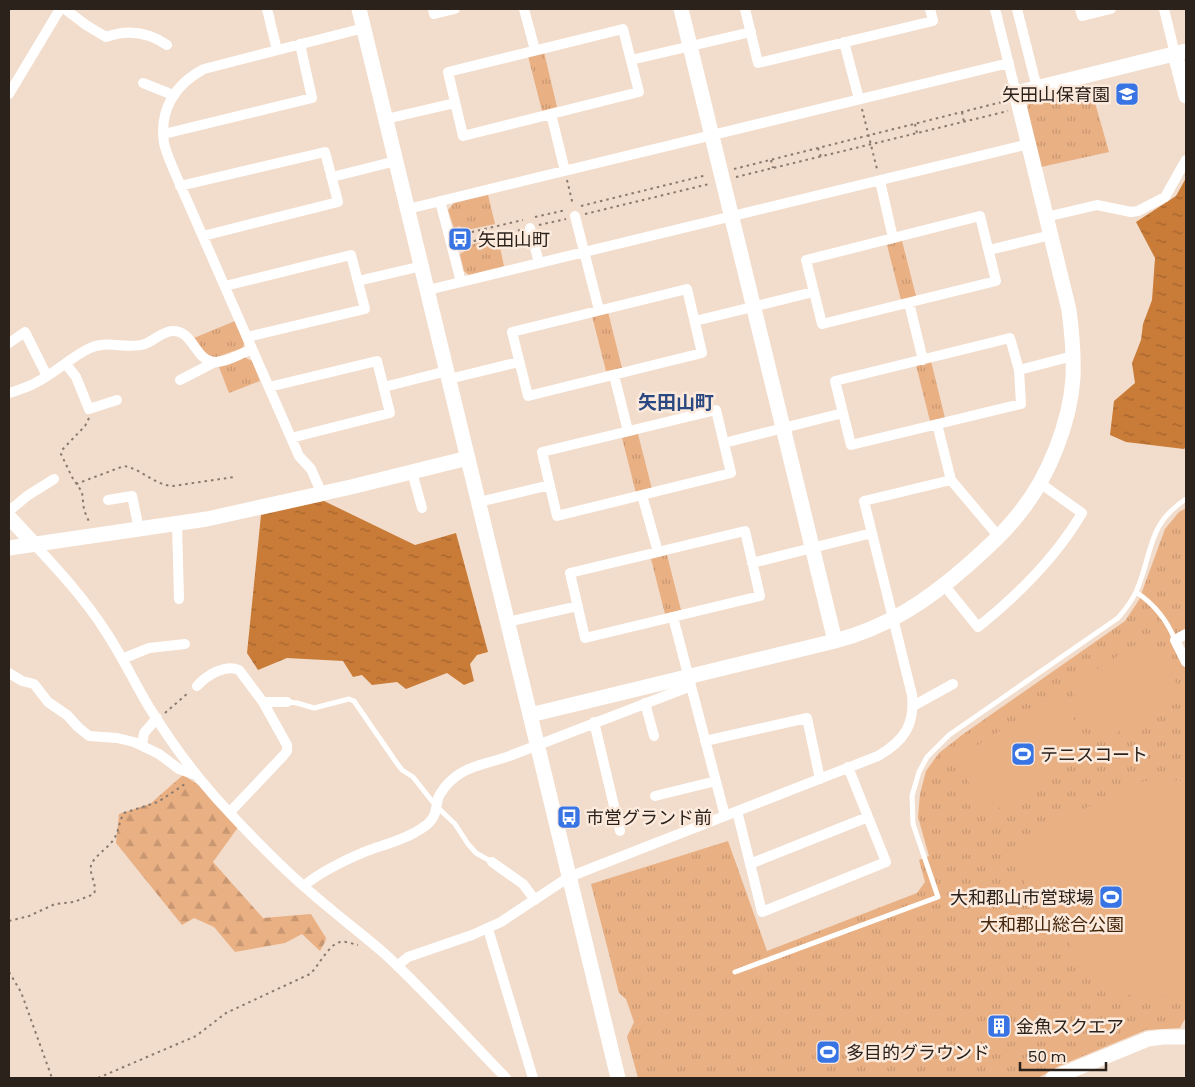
<svg xmlns="http://www.w3.org/2000/svg" width="1195" height="1087" font-family="Poppins,'Noto Sans JP',sans-serif">
	<style>
		.forest { fill: url(#forest-firs) }
		.park { fill: url(#park-tufts) }
		.garden { fill: #e9b084 }
		.water { fill: url(#water-ripples) }
		.lines { fill: none; stroke-linecap: round; stroke-linejoin: round }
		.path { stroke: #897a6f; stroke-width: 2; stroke-dasharray: 2.5 4; stroke-linecap: butt }
		.lane { stroke: #fff; stroke-width: 5 }
		.street { stroke: #fff; stroke-width: 10 }
		.secondary { stroke: #fff; stroke-width: 15 }
		.labels { text-anchor: middle; dominant-baseline: central; stroke-width: 5; stroke-linejoin: round; paint-order: stroke }
		.poi-label { font-size: 18px; fill: #2b221c; stroke: #fceadd; text-anchor: start }
		.park-label { font-size: 18px; fill: #46260a; stroke: #fceadd }
		.neighbourhood-label { font-size: 19px; font-weight: bold; fill: #2b4981; stroke: #fceadd }
	</style>
	<defs>
		<pattern id="forest-firs" width="22" height="20" patternUnits="userSpaceOnUse" patternTransform="scale(1.25)"><rect width="22" height="20" fill="#e9b084"/><path d="M5 1l3.5 6h-7zM16 11l3.5 6h-7z" fill="#c89771"/></pattern>
		<pattern id="park-tufts" width="24" height="20" patternUnits="userSpaceOnUse" patternTransform="scale(1.25)"><rect width="24" height="20" fill="#e9b084"/><path d="M3 7l-1-3M5 7V3M7 7l1-3M15 17l-1-3M17 17v-4M19 17l1-3" fill="none" stroke="#c89771"/></pattern>
		<pattern id="water-ripples" width="26" height="14" patternUnits="userSpaceOnUse" patternTransform="scale(1.25)"><rect width="26" height="14" fill="#c97b38"/><path d="M2 4q2-2 4 0t4 0M15 11q2-2 4 0t4 0" fill="none" stroke="#a3642e"/></pattern>
	</defs>
	<rect width="100%" height="100%" fill="#f2dccb"/>
	<path class="forest" d="M 183,775 L 203,788 L 239,826 L 213,862 L 263,918 L 311,914 L 326,938 L 325,942 L 320,951 L 302,934 L 285,943 L 235,952 L 214,927 L 194,918 L 182,925 L 116,843 L 119,814 L 150,804 Z"/>
	<path class="park" d="M 544,52 L 557,107 L 542,111 L 528,56 Z
		M 1090,85 L 1109,152 L 1041,167 L 1026,108 L 1032,99 Z
		M 488,195 L 495,224 L 462,231 L 460,226 L 454,228 L 448,210 L 454,203 Z
		M 498,238 L 504,266 L 469,275 L 464,271 L 460,254 L 467,250 L 466,246 Z
		M 902,241 L 916,296 L 901,300 L 887,245 Z
		M 608,312 L 622,368 L 606,371 L 592,316 Z
		M 235,321 L 244,343 L 243,348 L 213,358 L 207,355 L 194,338 Z
		M 244,357 L 252,361 L 260,381 L 229,393 L 219,367 Z
		M 931,361 L 945,418 L 930,421 L 916,365 Z
		M 638,434 L 652,489 L 636,493 L 622,438 Z
		M 1186,508 L 1186,631 L 1172,644 L 1186,669 L 1185,726 L 1186,727 L 1186,1017 L 1180,1028 L 1146,1030 L 1059,1066 L 1038,1078 L 638,1078 L 627,1037 L 634,1022 L 626,999 L 619,993 L 591,884 L 728,841 L 767,951 L 917,893 L 925,882 L 919,860 L 929,856 L 918,817 L 920,794 L 926,771 L 939,753 L 962,735 L 1125,621 L 1139,600 L 1165,529 L 1179,512 Z
		M 667,555 L 681,610 L 665,614 L 651,559 Z"/>
	<path class="garden" d="M 1148,637 L 1182,692 L 1103,742 L 1069,687 Z
		M 1058,694 L 1093,749 L 989,814 L 954,760 Z
		M 1159,779 L 1186,781 L 1186,989 C 1164,1000 1130,1001 1109,986 C 1091,974 1078,955 1065,938 C 1052,920 1039,903 1026,886 L 1019,872 L 1019,857 L 1029,840 L 1038,833 L 1061,820 L 1139,782 Z"/>
	<path class="water" d="M 1186,178 L 1186,447 L 1184,449 L 1126,442 L 1110,435 L 1114,401 L 1135,383 L 1132,363 L 1141,340 L 1143,324 L 1152,300 L 1155,258 L 1136,222 L 1176,196 Z
		M 324,501 L 415,545 L 456,533 L 488,652 L 477,655 L 470,664 L 474,681 L 464,685 L 447,673 L 406,689 L 397,682 L 372,685 L 362,675 L 353,677 L 343,661 L 287,658 L 258,670 L 247,653 L 261,515 Z"/>
	<g class="lines">
		<path class="path" d="M 862,109 L 877,169
			M 962,112 L 964,122
			M 915,124 L 917,133
			M 818,148 L 821,157
			M 771,160 L 773,168
			M 734,169 L 1006,101
			M 736,177 L 1008,111
			M 567,180 L 573,205
			M 581,206 L 707,175
			M 585,214 L 709,184
			M 535,217 L 566,210
			M 539,225 L 566,219
			M 459,235 L 523,220
			M 461,244 L 520,230
			M 89,418 L 85,426 L 62,450 L 61,454 L 72,477 L 82,492 L 84,510 L 90,524
			M 76,484 L 124,466 C 142,469 154,485 173,486 L 234,477
			M 165,713 L 188,693
			M 9,921 L 29,916 L 55,904 L 74,902 L 94,894 C 98,884 87,872 92,863 C 97,854 108,848 114,839 C 119,831 119,821 124,813 L 158,802 L 185,784
			M 9,972 L 21,992 L 52,1078
			M 98,1078 L 196,1036 L 226,1013 L 310,974 C 319,966 329,943 341,942 C 346,941 353,944 358,945"/>
		<path class="lane" d="M 1136,592 C 1154,604 1167,620 1175,640
			M 287,702 L 297,703 L 314,708 L 349,699 L 354,701 L 396,762 L 402,770 L 413,777 L 436,806 L 455,824 L 468,844 L 476,853 L 492,862
			M 735,972 L 938,897 L 913,824 L 912,796 L 919,772 L 927,757 L 949,735 L 1118,618 C 1125,610 1131,602 1136,592 C 1153,554 1146,525 1186,499"/>
		<path class="street" d="M 65,9 L 86,25 L 106,37 C 128,29 148,32 167,45
			M 267,9 L 277,50
			M 433,9 L 434,14 L 455,9
			M 524,9 L 535,50
			M 745,9 L 758,63 L 933,21 L 930,9
			M 995,9 L 1016,93
			M 1017,9 L 1037,88
			M 1080,9 L 1082,16 L 1111,9
			M 1164,9 L 1175,54
			M 623,29 L 639,92 L 463,136 L 448,72 Z
			M 844,42 L 859,99
			M 631,60 L 751,32
			M 143,83 L 173,95
			M 9,94 L 60,9
			M 551,114 L 565,171
			M 386,119 L 455,103
			M 164,134 L 312,98 L 300,44
			M 332,177 L 396,161
			M 880,181 L 893,238
			M 180,186 L 325,152 L 338,202 L 203,236
			M 440,201 L 461,282
			M 408,209 L 1009,63
			M 575,216 L 599,310
			M 980,216 L 996,281 L 822,324 L 806,260 Z
			M 1046,217 L 1097,205 L 1131,212 L 1138,211 L 1165,197 L 1186,160
			M 530,228 L 539,263
			M 989,250 L 1051,235
			M 358,281 L 422,266
			M 225,286 L 351,255 L 365,309 L 247,337
			M 687,289 L 702,353 L 528,396 L 512,332 Z
			M 428,290 L 1029,144
			M 909,303 L 923,360
			M 695,321 L 813,292
			M 1010,338 L 1019,370 L 1021,404 L 851,445 L 835,381 Z
			M 9,343 L 25,332 L 47,376
			M 66,364 L 76,377 L 89,409 L 117,400
			M 1019,370 L 1073,356
			M 614,375 L 628,431
			M 449,379 L 519,362
			M 180,380 L 215,362
			M 269,387 L 377,361 L 390,413 L 291,438
			M 384,387 L 447,371
			M 9,393 C 18,390 29,387 37,382 C 55,373 70,358 88,349 C 106,339 127,350 145,344 C 154,340 162,332 172,331 C 195,330 194,363 217,362 C 228,362 242,353 252,349
			M 716,410 L 731,473 L 557,516 L 542,452 Z
			M 937,424 L 951,480 L 999,537
			M 724,443 L 843,413
			M 412,472 L 422,508
			M 322,494 L 311,469 L 299,456 L 175,173 C 171,163 166,153 164,143 C 159,110 175,84 204,69 L 364,28
			M 642,495 L 658,552
			M 108,500 L 132,496 L 139,529
			M 479,502 L 550,485
			M 9,511 L 27,496 L 54,479
			M 177,524 L 179,599
			M 745,531 L 760,596 L 585,638 L 570,573 Z
			M 34,544 C 60,572 85,599 106,632 C 122,656 134,682 149,707 C 169,739 191,770 216,798 C 247,832 280,867 315,896 C 338,916 362,934 385,954 C 427,993 466,1037 506,1078
			M 752,563 L 872,533
			M 944,585 L 978,627 C 1018,595 1056,557 1082,513 L 1040,483
			M 673,617 L 725,816
			M 508,622 L 578,606
			M 1186,634 L 1175,640 L 1186,662
			M 122,659 L 149,648 L 185,644
			M 9,673 L 22,681 L 34,684 L 48,702 L 67,715 L 78,727 L 89,736 L 117,738 L 134,742 L 159,754 L 179,769 L 196,775
			M 197,686 C 207,675 225,664 239,670 L 263,702 L 287,745 L 287,751 L 283,756 L 230,812
			M 263,702 L 287,702
			M 645,703 L 654,736
			M 913,706 L 953,684
			M 594,722 L 620,831
			M 705,741 L 807,718 L 820,779
			M 142,745 L 144,733 L 157,718
			M 655,796 L 716,781
			M 737,811 L 762,912 L 886,862 L 848,767
			M 492,862 L 523,884 L 535,900
			M 750,864 L 868,817
			M 304,886 C 319,872 355,855 375,848 C 388,844 401,840 414,833 C 424,827 434,822 436,809 C 437,804 437,799 440,794 C 458,765 483,766 512,755 L 691,686
			M 488,929 L 533,1078
			M 397,966 L 408,957 L 472,935 L 501,922 L 569,877 L 878,756 C 904,741 915,725 912,695 L 864,501 L 951,480"/>
		<path class="secondary" d="M 359,9 L 618,1078
			M 681,9 L 835,641
			M 1175,54 L 1186,96
			M 9,517 L 34,544
			M 9,548 L 207,519 L 351,487 L 468,458
			M 530,715 L 835,641 C 888,627 927,601 968,565 C 987,548 1006,531 1021,511 C 1049,476 1070,422 1073,378 C 1074,355 1072,333 1069,310 L 1016,93 L 1186,51
			M 1053,1078 L 1148,1039 L 1163,1037 L 1186,1037"/>
	</g>
	<defs>
		<g id="school-square" transform="scale(1.25)"><rect x="-9" y="-9" width="18" height="18" rx="4" fill="#3874e3" stroke="#fceadd"/><path d="M0-5L7-2L0 1L-7-2ZM-4 1L0 2.5L4 1V4Q0 6-4 4Z" fill="#fff"/></g>
		<g id="bus-square" transform="scale(1.25)"><rect x="-9" y="-9" width="18" height="18" rx="4" fill="#3874e3" stroke="#fceadd"/><path d="M-5-6H5V4H4V6H2V4H-2V6H-4V4H-5ZM-3.5-4V0h7V-4ZM-3.5 1.2v1.5H-2V1.2ZM2 1.2v1.5H3.5V1.2Z" fill="#fff"/></g>
		<g id="stadium-square" transform="scale(1.25)"><rect x="-9" y="-9" width="18" height="18" rx="4" fill="#3874e3" stroke="#fceadd"/><path d="M0-5a6.5 5 0 1 0 0 10a6.5 5 0 1 0 0-10ZM-3.5-1.8h7v3.6h-7Z" fill="#fff"/></g>
		<g id="building-square" transform="scale(1.25)"><rect x="-9" y="-9" width="18" height="18" rx="4" fill="#3874e3" stroke="#fceadd"/><path d="M-4-6H4V6H1V3H-1V6H-4ZM-2.5-4.3h1.7v1.8h-1.7ZM.8-4.3h1.7v1.8H.8ZM-2.5-1h1.7V.8h-1.7ZM.8-1h1.7V.8H.8Z" fill="#fff"/></g>
	</defs>
	<g fill-rule="evenodd">
		<use href="#school-square" x="1127" y="94"/>
		<use href="#bus-square" x="460" y="239"/>
		<use href="#stadium-square" x="1023" y="754"/>
		<use href="#bus-square" x="569" y="817"/>
		<use href="#stadium-square" x="1111" y="897"/>
		<use href="#building-square" x="999" y="1026"/>
		<use href="#stadium-square" x="828" y="1052"/>
	</g>
	<g class="labels">
		<g class="poi-label">
			<text x="1110" y="94" text-anchor="end">矢田山保育園</text>
			<text x="478" y="239">矢田山町</text>
			<text x="1040" y="754">テニスコート</text>
			<text x="586" y="817">市営グランド前</text>
			<text x="1094" y="897" text-anchor="end">大和郡山市営球場</text>
			<text x="1016" y="1026">金魚スクエア</text>
			<text x="846" y="1052">多目的グラウンド</text>
		</g>
		<g class="park-label">
			<text x="1052" y="924">大和郡山総合公園</text>
		</g>
		<g class="neighbourhood-label">
			<text x="676" y="402">矢田山町</text>
		</g>
	</g>
	<rect width="1195" height="1087" fill="none" stroke="#2b221c" stroke-width="20"/>
	<path d="M1020 1062v8h86v-8" fill="none" stroke="#2b221c" stroke-width="2.5"/>
	<text x="1028" y="1062" font-size="15" fill="#2b221c" stroke="#fceadd" stroke-width="4" paint-order="stroke">50 m</text>
</svg>
